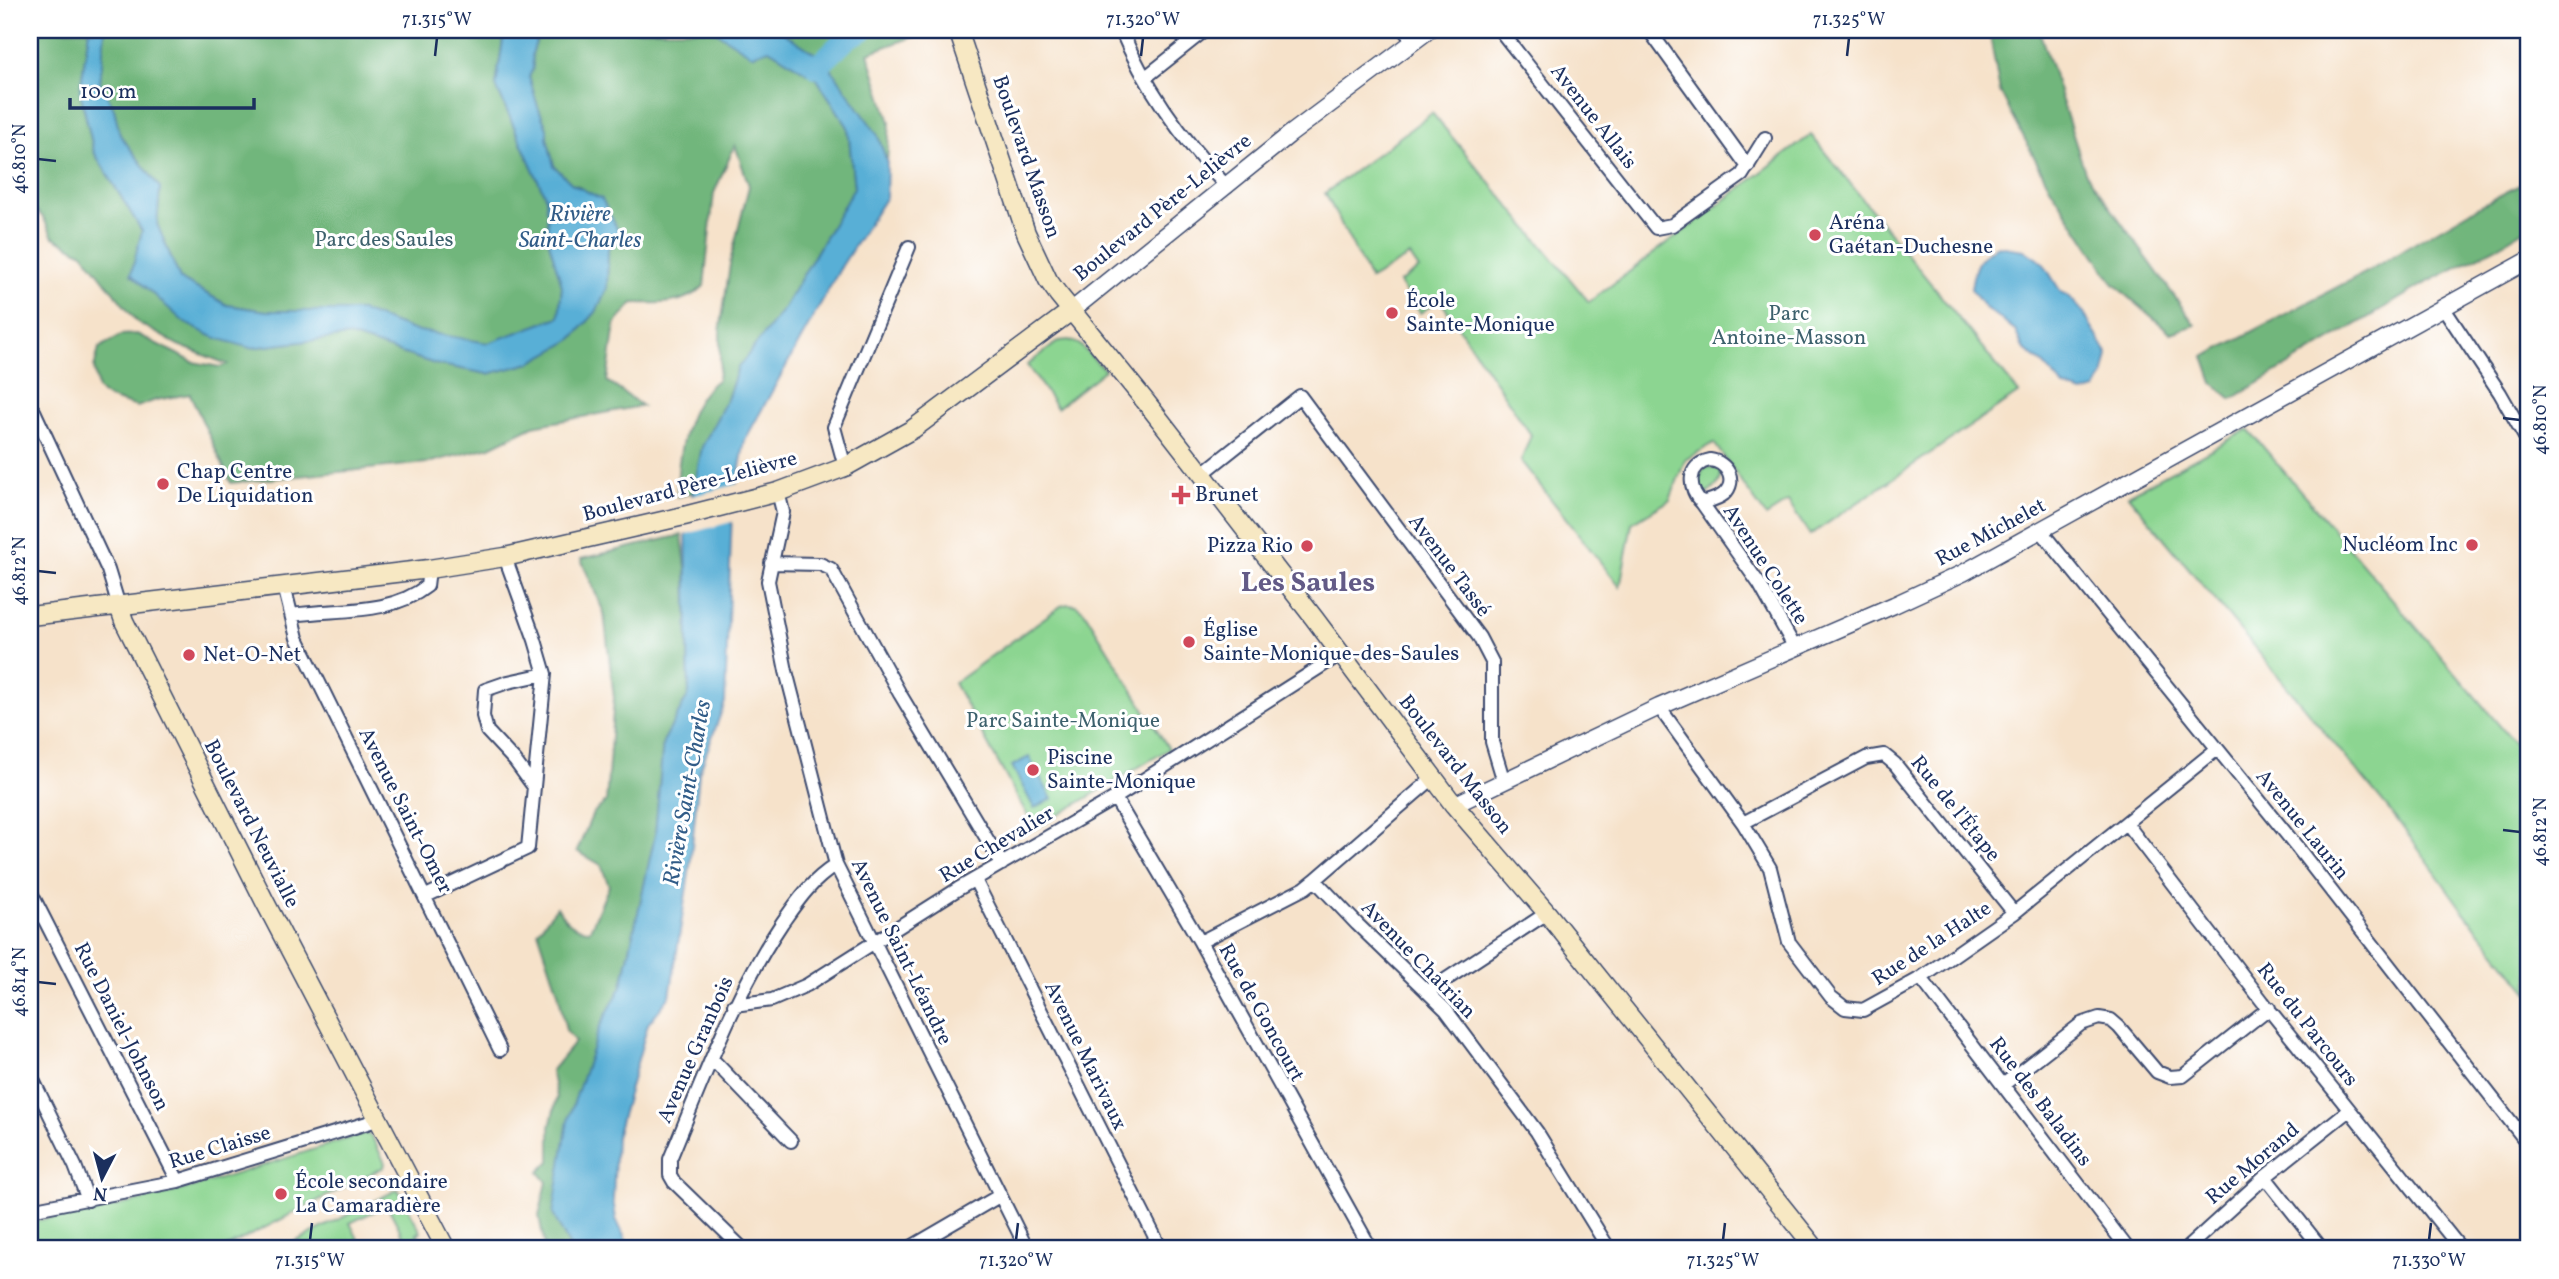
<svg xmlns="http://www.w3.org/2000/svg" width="2559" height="1279" font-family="Vollkorn,serif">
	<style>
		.green { fill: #8cd591; stroke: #548278; stroke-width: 2 }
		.forest { fill: #71b67b; stroke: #46726c; stroke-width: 2 }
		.water { fill: #59afd6; stroke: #3a6f9a; stroke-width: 2 }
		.pier { fill: #f6e2ca }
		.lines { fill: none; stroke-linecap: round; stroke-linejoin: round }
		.river { stroke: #59afd6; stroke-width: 23 }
		.minor-casing { stroke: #3c4a6e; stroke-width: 16 }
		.tertiary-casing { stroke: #3c4a6e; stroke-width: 19 }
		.secondary-casing { stroke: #3c4a6e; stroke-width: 21 }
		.minor { stroke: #fff; stroke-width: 12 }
		.tertiary { stroke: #fff; stroke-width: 16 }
		.secondary { stroke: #f7e8c3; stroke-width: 18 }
		.ticks { fill: none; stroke: #1b2f5e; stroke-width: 2.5 }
		.poi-dot { fill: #d1495b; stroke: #fff; stroke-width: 2.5 }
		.labels { text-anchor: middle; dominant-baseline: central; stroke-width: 6; stroke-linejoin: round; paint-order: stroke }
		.street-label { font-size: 21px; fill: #1b2f5e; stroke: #fff }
		.poi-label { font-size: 21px; fill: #1b2f5e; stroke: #fff; text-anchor: start }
		.park-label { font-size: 21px; fill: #3d616d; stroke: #fff }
		.water-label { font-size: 23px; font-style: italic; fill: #315c88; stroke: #fff }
		.district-label { font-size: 28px; font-weight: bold; fill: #635b87; stroke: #fff }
		.neatline { fill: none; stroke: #1b2f5e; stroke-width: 2.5 }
		.ticks-label { font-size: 18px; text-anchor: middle; fill: #1b2f5e }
	</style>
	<rect width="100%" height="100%" fill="#fff"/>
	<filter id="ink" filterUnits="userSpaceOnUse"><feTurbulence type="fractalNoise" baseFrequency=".0143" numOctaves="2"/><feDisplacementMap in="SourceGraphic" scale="14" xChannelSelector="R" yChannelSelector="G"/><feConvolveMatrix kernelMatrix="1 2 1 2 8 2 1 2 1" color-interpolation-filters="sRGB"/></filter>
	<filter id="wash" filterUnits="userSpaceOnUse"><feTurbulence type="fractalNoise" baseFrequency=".00686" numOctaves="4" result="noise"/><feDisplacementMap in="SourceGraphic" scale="28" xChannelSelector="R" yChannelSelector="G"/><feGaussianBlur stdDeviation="1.57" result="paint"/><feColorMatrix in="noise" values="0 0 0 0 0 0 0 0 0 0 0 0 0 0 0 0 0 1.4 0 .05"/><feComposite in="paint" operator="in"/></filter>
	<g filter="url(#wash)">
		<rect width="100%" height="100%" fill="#f6e2ca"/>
		<path class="green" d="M 1432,113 L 1589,302 L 1811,135 L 2019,393 L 1810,535 L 1788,502 L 1766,516 L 1714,443 L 1685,460 L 1670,500 L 1632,523 L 1620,587 L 1521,461 L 1531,435 L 1440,300 L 1420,313 L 1399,283 L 1419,269 L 1410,256 L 1370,279 L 1325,193 Z
			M 1069,340 L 1079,344 L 1105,370 L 1057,408 L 1027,365 L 1059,341 Z
			M 2248,429 L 2529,760 L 2529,993 L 2463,911 L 2396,818 L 2128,495 Z
			M 1710,467 L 1720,470 C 1724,484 1712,490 1702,497 L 1697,482 L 1704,468 Z
			M 1068,604 L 1076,605 L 1084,611 L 1169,749 L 1035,829 L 954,683 L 1061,606 Z
			M 365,1133 L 372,1137 L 385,1163 L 384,1167 L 223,1249 L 30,1249 L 30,1221 C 143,1208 257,1167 365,1133 Z
			M 398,1189 L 421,1232 L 417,1234 L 424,1247 L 428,1245 L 429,1249 L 410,1249 L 387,1205 L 350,1223 L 363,1249 L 281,1249 Z"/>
		<path class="forest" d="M 30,30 L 89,30 L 80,91 L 94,152 L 142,231 L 131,275 L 250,348 L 350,336 L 435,364 L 488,374 L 530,363 L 571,340 L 596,312 L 607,288 L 608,247 L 579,186 L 572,184 L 554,166 L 547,138 L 547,129 L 538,107 L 529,77 L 533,68 L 532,54 L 540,30 L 713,30 L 769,49 L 817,79 L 848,127 L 854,188 L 784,308 L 738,368 L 694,492 L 677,497 C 677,458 684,404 718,379 L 720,363 L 720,332 L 731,258 L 749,186 L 735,145 L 714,193 L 704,286 C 686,305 658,304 633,303 L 615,324 L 607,381 L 642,406 L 533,426 L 490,447 L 427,463 L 231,483 L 190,394 L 156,400 L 137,407 L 109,398 L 98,390 L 94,368 L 99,348 L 121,335 L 137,334 L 193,362 L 220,367 L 227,364 L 178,345 L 137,322 L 83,253 L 53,237 L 43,217 L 30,205 Z
			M 105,30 L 508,30 L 503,40 L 496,86 L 546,198 L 549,242 L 562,286 L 559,317 L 488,344 L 413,330 L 361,311 L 267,311 L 227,305 L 180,279 L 157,224 L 160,188 L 120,135 L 114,109 L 100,82 Z
			M 779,30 L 932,30 L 868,53 L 890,122 L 887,162 L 877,134 Z
			M 1989,30 L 2039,30 L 2085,172 L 2195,325 L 2171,333 L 2114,284 L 2050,187 L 2000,92 Z
			M 2529,180 L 2529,227 L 2495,248 L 2424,284 L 2232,399 L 2213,383 L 2204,357 L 2366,272 L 2468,212 Z
			M 682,535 L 686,568 L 689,694 L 663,742 L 655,835 L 622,986 L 600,1026 L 553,1214 L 571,1249 L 535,1249 L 545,1247 L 539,1216 L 547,1182 L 539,1172 L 550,1161 L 550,1127 L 557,1097 L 551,1071 L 575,1042 L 566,1030 L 558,992 L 538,931 L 557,907 C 565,921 574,930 590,930 L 609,886 L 601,865 L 577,851 L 593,813 L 606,802 L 614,698 L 604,613 L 581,559 Z"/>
		<path class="water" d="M 89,30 L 105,30 L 100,82 L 114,109 L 120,135 L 160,188 L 157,224 L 180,279 L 227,305 L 267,311 L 361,311 L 413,330 L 488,343 L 559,317 L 562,286 L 549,242 L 546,198 L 496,86 L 503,40 L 508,30 L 540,30 L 532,54 L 533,68 L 529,77 L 538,107 L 547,129 L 547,138 L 554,166 L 572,184 L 602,199 L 622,238 L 608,248 L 607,288 L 596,312 L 571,340 L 530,363 L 488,374 L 435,364 L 350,336 L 250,348 L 213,337 L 185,323 L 131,274 L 142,231 L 94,152 L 80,91 Z
			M 713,30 L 779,30 L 825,60 L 877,134 L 887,162 L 886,197 L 841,267 L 745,440 L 732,511 L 725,702 L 699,773 L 690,867 L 670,996 L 648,1024 L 616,1137 L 613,1199 L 616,1219 L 630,1249 L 571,1249 L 553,1214 L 568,1120 L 600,1026 L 622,986 L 655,835 L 663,742 L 689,694 L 686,528 L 702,447 L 728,397 L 738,368 L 784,308 L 854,188 L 848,127 L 817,79 L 769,49 L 752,55 Z
			M 1998,246 L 2024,250 L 2043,263 L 2061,292 L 2068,295 L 2083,312 L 2108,355 L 2103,377 L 2096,389 L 2083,393 L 2064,387 L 2042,363 L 2023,348 L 2015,330 L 1984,307 L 1971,289 C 1974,266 1977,257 1998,246 Z
			M 1029,757 L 1052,799 L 1034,808 L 1012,766 Z"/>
		<path class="pier" d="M 741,483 L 735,521 L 683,535 L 689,497 Z"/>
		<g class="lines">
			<path class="river" d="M 817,67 L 848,37 L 862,30"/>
		</g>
	</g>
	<g filter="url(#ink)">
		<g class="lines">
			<g class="minor-casing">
				<path id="minor" d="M 1121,30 C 1145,87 1184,141 1227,187
					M 1404,30 L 1414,42
					M 1500,30 L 1656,228 L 1672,225 L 1742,175 L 1765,138
					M 1649,30 L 1748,167
					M 1146,77 L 1205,30
					M 2443,307 L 2500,393 L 2529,444
					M 34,411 L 108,570 L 119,606
					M 1710,460 C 1727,462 1738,481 1724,494 C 1718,499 1709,501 1702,503 C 1688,489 1686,465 1710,460 Z
					M 845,467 L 834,427 L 909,247
					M 1202,474 L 1300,396 L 1479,637 L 1492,662 L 1492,742 L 1504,782
					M 778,492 L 783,512 L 768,581 L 786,671 L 836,865 L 1027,1249
					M 1702,503 L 1760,585 L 1795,648
					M 2041,531 L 2297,847 L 2529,1145
					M 771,563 L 820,564 L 831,569 L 900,694 L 1002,864
					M 284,586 L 297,638 L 500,1050
					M 292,615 C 337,608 389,616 427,586 L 429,569
					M 1659,707 L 1743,823 L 1770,868 L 1789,942 L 1831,997 L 1845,1008 L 1863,1010 L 1921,978 L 2014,913 L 2217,749
					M 534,787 L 515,761 L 487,731 L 483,716 L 485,690 L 508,682 L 545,674
					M 1115,798 L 1200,942 L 1371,1249
					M 1743,823 L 1866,758 L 1884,755 L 1895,764 L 2014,913
					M 2126,823 L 2263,1002 L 2461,1249
					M 975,880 L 1161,1249
					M 1315,880 L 1433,778
					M 30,891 L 178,1181
					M 426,896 L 528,848 L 545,674 L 535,640 L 505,557
					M 1200,942 L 1305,888 L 1315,880 L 1357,924 L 1446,1010 L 1537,1132 L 1609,1249
					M 1921,978 L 2128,1249
					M 1427,992 L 1547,913
					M 734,1005 L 772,1000 L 807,985 L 958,889 L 1115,798 L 1342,653
					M 712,1059 L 791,1141
					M 30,1074 L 75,1166 L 88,1200
					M 2003,1085 L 2081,1024 L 2099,1018 L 2111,1020 L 2119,1027 L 2157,1072 L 2170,1077 L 2183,1076 L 2269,1008
					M 2265,1177 L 2322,1249
					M 30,1210 L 178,1181 L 377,1120
					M 743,1249 L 674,1182 L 670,1175 L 670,1159 C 704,1078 733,996 782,923 C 799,899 811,881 836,865
					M 908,1249 L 999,1196
					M 2186,1249 L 2265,1177 L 2349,1110"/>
			</g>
			<g class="tertiary-casing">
				<path id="tertiary" d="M 1071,311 L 1289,135 L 1429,30
					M 1454,805 L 1659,707 L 1894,605 L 1963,573 L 2529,260"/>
			</g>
			<g class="secondary-casing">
				<path id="secondary" d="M 958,30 L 1026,233 L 1048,280 L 1058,294 L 1146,402 L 1314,618 L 1454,805 L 1547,913 L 1816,1249
					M 119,606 L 124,621 L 265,902 L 446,1249
					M 30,616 L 429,569 L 505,557 L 684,516 L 778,492 L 845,467 L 913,429 L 1071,311"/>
			</g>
			<use href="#minor" class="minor"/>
			<use href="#tertiary" class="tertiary"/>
			<use href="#secondary" class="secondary"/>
		</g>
	</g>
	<path class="ticks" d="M 435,56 L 437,38M 1141,56 L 1143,38M 1847,56 L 1849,38M 38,159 L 56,161M 2503,418 L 2520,420M 38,571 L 56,573M 2503,830 L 2520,832M 38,982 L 56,984M 310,1240 L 312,1223M 1016,1240 L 1018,1223M 1723,1240 L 1725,1223M 2429,1240 L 2431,1223"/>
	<g class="poi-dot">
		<circle cx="1815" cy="235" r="7"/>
		<circle cx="1392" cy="313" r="7"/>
		<circle cx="163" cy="484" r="7"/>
		<path d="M1177.5 484.5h7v7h7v7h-7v7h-7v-7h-7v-7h7z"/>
		<circle cx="2472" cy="545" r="7"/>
		<circle cx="1307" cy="546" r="7"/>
		<circle cx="1189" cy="642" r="7"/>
		<circle cx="189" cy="655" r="7"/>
		<circle cx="1033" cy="770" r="7"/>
		<circle cx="281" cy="1194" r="7"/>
	</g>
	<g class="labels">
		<g class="street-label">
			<text transform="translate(1593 117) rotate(52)">Avenue Allais</text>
			<text transform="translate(1026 157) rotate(71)">Boulevard Masson</text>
			<text transform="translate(1163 208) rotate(-39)">Boulevard Père-Lelièvre</text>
			<text transform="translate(690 487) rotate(-15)">Boulevard Père-Lelièvre</text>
			<text transform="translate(1991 533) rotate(-28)">Rue Michelet</text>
			<text transform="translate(1765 565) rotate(57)">Avenue Colette</text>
			<text transform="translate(1449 566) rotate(53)">Avenue Tassé</text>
			<text transform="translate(1455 765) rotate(52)">Boulevard Masson</text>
			<text transform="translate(1955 809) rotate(51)">Rue de l'Étape</text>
			<text transform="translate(405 811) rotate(63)">Avenue Saint-Omer</text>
			<text transform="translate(251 824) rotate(63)">Boulevard Neuvialle</text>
			<text transform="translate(2302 825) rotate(51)">Avenue Laurin</text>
			<text transform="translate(997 845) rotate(-31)">Rue Chevalier</text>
			<text transform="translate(1932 944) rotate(-33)">Rue de la Halte</text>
			<text transform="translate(901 952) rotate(64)">Avenue Saint-Léandre</text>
			<text transform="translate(1418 960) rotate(46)">Avenue Chatrian</text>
			<text transform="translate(1261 1013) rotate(61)">Rue de Goncourt</text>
			<text transform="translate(2307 1025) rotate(52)">Rue du Parcours</text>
			<text transform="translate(121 1027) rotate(63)">Rue Daniel-Johnson</text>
			<text transform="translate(696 1050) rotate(-66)">Avenue Granbois</text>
			<text transform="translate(1085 1056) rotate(64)">Avenue Marivaux</text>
			<text transform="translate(2040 1102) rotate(53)">Rue des Baladins</text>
			<text transform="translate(220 1148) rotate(-17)">Rue Claisse</text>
			<text transform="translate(2253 1164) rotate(-40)">Rue Morand</text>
		</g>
		<g class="poi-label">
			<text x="1829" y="223">Aréna<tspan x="1829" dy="24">Gaétan-Duchesne</tspan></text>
			<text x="1406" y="301">École<tspan x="1406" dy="24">Sainte-Monique</tspan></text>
			<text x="177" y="472">Chap Centre<tspan x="177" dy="24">De Liquidation</tspan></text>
			<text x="1195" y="495">Brunet</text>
			<text x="2458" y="545" text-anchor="end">Nucléom Inc</text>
			<text x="1293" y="546" text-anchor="end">Pizza Rio</text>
			<text x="1203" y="630">Église<tspan x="1203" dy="24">Sainte-Monique-des-Saules</tspan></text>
			<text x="203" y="655">Net-O-Net</text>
			<text x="1047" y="758">Piscine<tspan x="1047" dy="24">Sainte-Monique</tspan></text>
			<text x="295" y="1182">École secondaire<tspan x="295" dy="24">La Camaradière</tspan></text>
		</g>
		<g class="park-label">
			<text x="384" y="240">Parc des Saules</text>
			<text x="1789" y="314">Parc<tspan x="1789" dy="24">Antoine-Masson</tspan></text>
			<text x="1063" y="721">Parc Sainte-Monique</text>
		</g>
		<g class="water-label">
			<text x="580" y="215">Rivière<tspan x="580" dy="26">Saint-Charles</tspan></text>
			<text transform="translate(688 793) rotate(-80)">Rivière Saint-Charles</text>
		</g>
		<g class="district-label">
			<text x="1308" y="583">Les Saules</text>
		</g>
	</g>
	<rect width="2559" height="1279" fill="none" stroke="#fff" stroke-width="77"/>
	<g transform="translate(102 1178) rotate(186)" stroke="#ffffff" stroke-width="5" paint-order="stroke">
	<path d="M0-5L12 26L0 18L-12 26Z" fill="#1b2f5e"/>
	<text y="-10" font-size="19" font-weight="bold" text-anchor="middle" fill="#1b2f5e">N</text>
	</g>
	<path d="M70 98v10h184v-10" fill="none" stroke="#1b2f5e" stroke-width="3.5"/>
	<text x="80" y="98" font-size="21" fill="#1b2f5e" stroke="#ffffff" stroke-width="5" paint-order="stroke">100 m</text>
	<rect x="38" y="38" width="2482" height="1202" class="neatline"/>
	<g class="ticks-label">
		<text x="437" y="25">71.315°W</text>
		<text x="1143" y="25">71.320°W</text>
		<text x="1849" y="25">71.325°W</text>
		<text transform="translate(19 159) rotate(-90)" y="6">46.810°N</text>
		<text transform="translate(2540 420) rotate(-90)" y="6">46.810°N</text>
		<text transform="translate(19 571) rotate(-90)" y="6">46.812°N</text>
		<text transform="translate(2540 832) rotate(-90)" y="6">46.812°N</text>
		<text transform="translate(19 982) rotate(-90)" y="6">46.814°N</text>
		<text x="310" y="1266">71.315°W</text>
		<text x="1016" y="1266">71.320°W</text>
		<text x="1723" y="1266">71.325°W</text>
		<text x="2429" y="1266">71.330°W</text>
	</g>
</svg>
